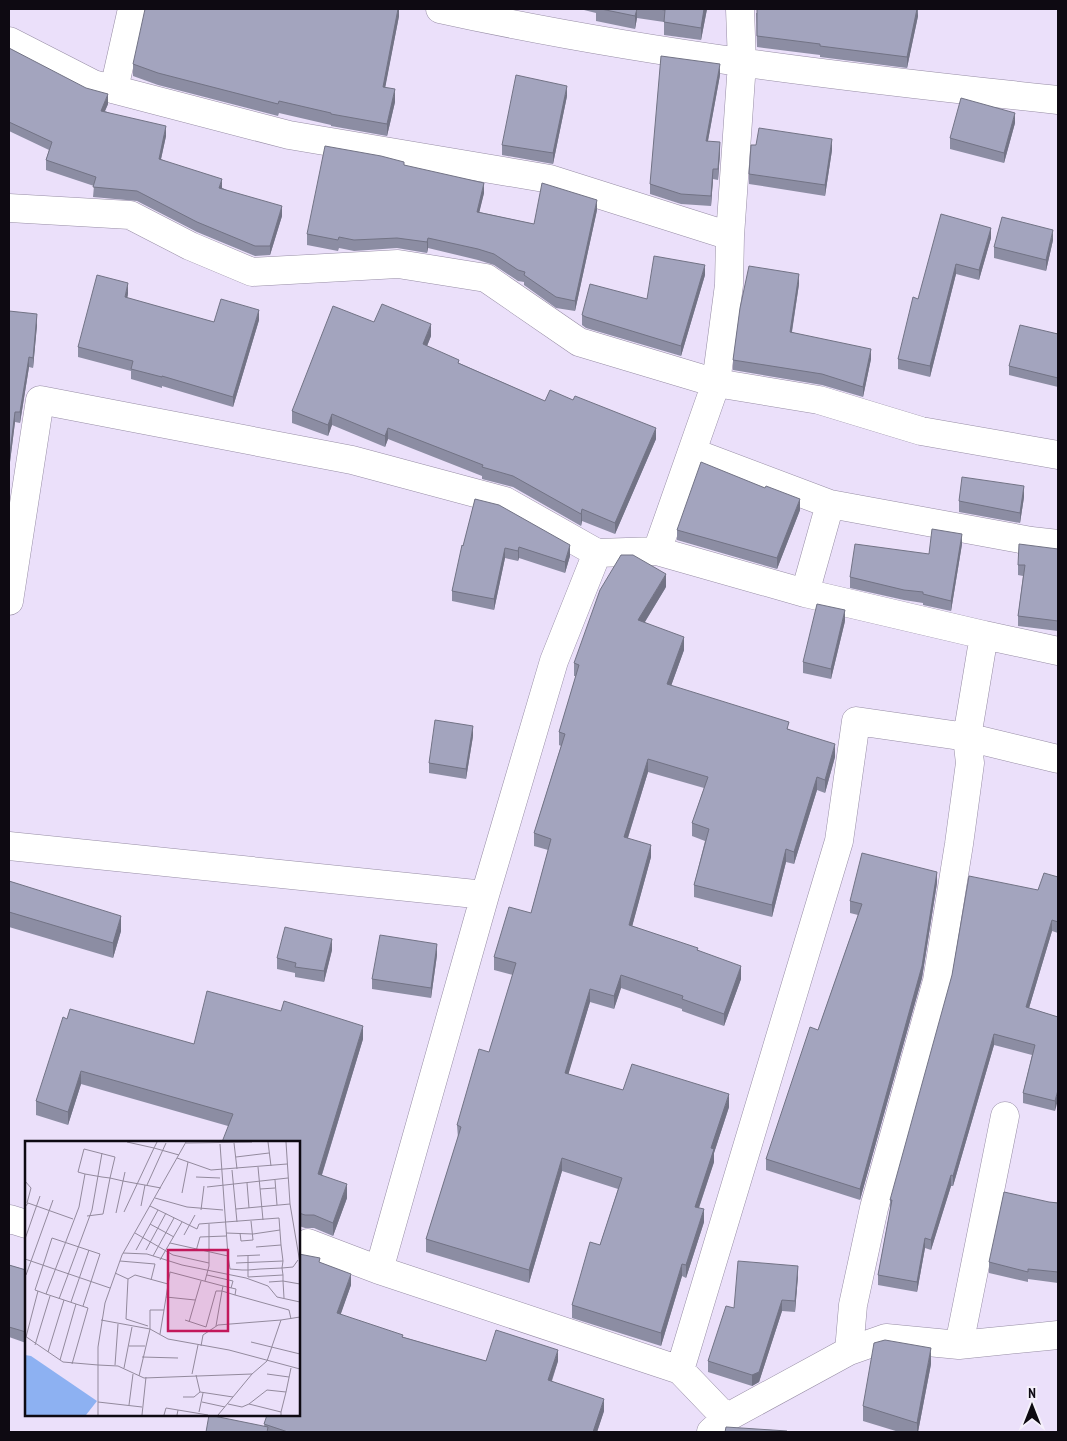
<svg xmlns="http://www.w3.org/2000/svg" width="1067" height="1441" font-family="'PT Sans Narrow',sans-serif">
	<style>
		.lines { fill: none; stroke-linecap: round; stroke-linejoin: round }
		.minor-casing { stroke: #978da5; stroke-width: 29 }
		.minor { stroke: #fff; stroke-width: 28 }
		.wall { fill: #8c8da3 }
		.shaded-wall { fill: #727385 }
		.building { fill: #a3a4be; stroke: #727385 }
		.inset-road { fill: none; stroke: #938a9d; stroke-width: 1 }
		.view { fill: #c2185b; fill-opacity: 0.15; stroke: #c2185b; stroke-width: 2.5 }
		.inset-edge { fill: none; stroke: #0e0a12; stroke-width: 2.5 }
	</style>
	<rect width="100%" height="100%" fill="#ebe0fa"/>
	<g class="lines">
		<g class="minor-casing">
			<path id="minor" d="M 440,9 C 644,54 851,78 1058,100
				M 9,41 L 93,84 L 289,135 L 550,179 L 730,236
				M 114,89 L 132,9
				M 9,208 L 130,215 L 190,246 L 252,272 L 398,264 L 486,278 L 579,342 L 716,383 L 819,400 L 921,431 L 1058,455
				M 692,452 L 830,504 L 1031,541 L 1058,544
				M 657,551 L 716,383 L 729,285 L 730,236 L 742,63 L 740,9
				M 805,593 L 830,504
				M 9,601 L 40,400 L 352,460 L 505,501 L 597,553 L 657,551 L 805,593 L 984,635 L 967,737 L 856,721 L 839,841 L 680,1370
				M 984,635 L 1058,651
				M 9,846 L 485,895
				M 9,1220 L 10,1219 L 26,1224
				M 308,1243 L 379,1270 L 680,1370 L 726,1418
				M 379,1270 L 485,895 L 554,661 L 597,553
				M 959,1345 L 1005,1116
				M 849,1351 L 853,1305 L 874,1208 L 937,981 L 959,844 L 970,763 L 967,737 L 1058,759
				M 711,1432 L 726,1418 L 849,1351 L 886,1338 L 959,1345 L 1058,1335"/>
		</g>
		<use href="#minor" class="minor"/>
	</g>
	<path class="wall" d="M 399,9 L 399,16 L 385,87 L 395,102 L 387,136 L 331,126 L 331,125 L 279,113 L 278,116 L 158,85 L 133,76 L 133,64 Z
		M 580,9 L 707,9 L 701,40 L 664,35 L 664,22 L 637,18 L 635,29 L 596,21 L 596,13 Z
		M 918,9 L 918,16 L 907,68 L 820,57 L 820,55 L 757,47 L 756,13 Z
		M 9,48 L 108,104 L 105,111 L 166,136 L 161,159 L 282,216 L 270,255 L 255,256 L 197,232 L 137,201 L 93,197 L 94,186 L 46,170 L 46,160 L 49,150 L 9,131 Z
		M 720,75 L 708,141 L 720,152 L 718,180 L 713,179 L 711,206 L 681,204 L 650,194 L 650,184 Z
		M 567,96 L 553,164 L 502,155 L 502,145 Z
		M 1015,123 L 1004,163 L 950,149 L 950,138 Z
		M 756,145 L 832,150 L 825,196 L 749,184 L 749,174 Z
		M 404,165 L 484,193 L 479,212 L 534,224 L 597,210 L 575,311 L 556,308 L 524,285 L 524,282 L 518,281 L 494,265 L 478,260 L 428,248 L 427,253 L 397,248 L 354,251 L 339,248 L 338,251 L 307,245 L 307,234 Z
		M 991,228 L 991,238 L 979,280 L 956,274 L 930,377 L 898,369 L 898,359 L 918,299 Z
		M 1053,240 L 1046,271 L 994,258 L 994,247 Z
		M 705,275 L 681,356 L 586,328 L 582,325 L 582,315 L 647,299 Z
		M 799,284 L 792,332 L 871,359 L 863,397 L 822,385 L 733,370 L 733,360 Z
		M 128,294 L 127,298 L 214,322 L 259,320 L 233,407 L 162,386 L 162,388 L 131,379 L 131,371 L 78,357 L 78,347 Z
		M 9,311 L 37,325 L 33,368 L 29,367 L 20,423 L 15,422 L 9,470 Z
		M 374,322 L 431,336 L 427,346 L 459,363 L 545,401 L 656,439 L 615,534 L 582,521 L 581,526 L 513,487 L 482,479 L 482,476 L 388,439 L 385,447 L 332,425 L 328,436 L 292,423 L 292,411 Z
		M 1058,334 L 1058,387 L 1009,375 L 1009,366 Z
		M 1024,497 L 1020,523 L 959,512 L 959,501 Z
		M 475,499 L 570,556 L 565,573 L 519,558 L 518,561 L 505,558 L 494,610 L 452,601 L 452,591 Z
		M 800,510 L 777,569 L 677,540 L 677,530 Z
		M 962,544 L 951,611 L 923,605 L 923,603 L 904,600 L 850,588 L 850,577 Z
		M 1058,549 L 1058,631 L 1018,626 L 1018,616 L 1023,576 L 1018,575 L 1018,565 Z
		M 666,587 L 645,622 L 684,650 L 671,686 L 789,729 L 835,757 L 825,793 L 817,790 L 794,864 L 786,862 L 772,917 L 694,897 L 694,885 L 705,841 L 692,836 L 692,823 L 704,788 L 648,772 L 628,838 L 651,857 L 632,926 L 698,950 L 741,979 L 724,1026 L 682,1011 L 682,1009 L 621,988 L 614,1009 L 590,1002 L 568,1074 L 623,1090 L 729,1107 L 714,1153 L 714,1162 L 699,1208 L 704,1222 L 686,1278 L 682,1276 L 661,1346 L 572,1318 L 572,1305 L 600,1245 L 618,1189 L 562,1171 L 529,1283 L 426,1252 L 426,1239 L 458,1138 L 457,1125 L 489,1052 L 513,975 L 494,970 L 494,957 L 531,913 L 548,850 L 534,846 L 534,833 L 561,746 L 559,745 L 559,732 L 576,676 L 574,676 L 574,663 Z
		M 845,621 L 831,679 L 803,673 L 803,662 Z
		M 473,736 L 466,779 L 429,773 L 429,763 Z
		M 1058,877 L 1058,933 L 1052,931 L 1029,1008 L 1058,1017 L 1055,1111 L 1023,1103 L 1023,1093 L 1032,1055 L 994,1045 L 953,1186 L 951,1186 L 931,1250 L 925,1248 L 917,1292 L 878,1285 L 878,1275 L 890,1210 L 890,1200 L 1038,890 Z
		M 9,881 L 121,931 L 113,958 L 9,927 Z
		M 937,883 L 922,978 L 860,1200 L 766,1170 L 766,1159 L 818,1030 L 858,915 L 850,913 L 850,901 Z
		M 332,950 L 324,982 L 295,977 L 295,973 L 277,969 L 277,958 Z
		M 437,955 L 431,998 L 372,989 L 372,979 Z
		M 67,1019 L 194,1044 L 363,1039 L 322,1175 L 347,1198 L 333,1236 L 314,1228 L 305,1228 L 299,1226 L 299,1142 L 228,1126 L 81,1084 L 68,1125 L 36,1115 L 36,1101 Z
		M 1049,1202 L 1058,1203 L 1058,1283 L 1028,1279 L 1028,1282 L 989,1273 L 989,1262 Z
		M 320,1263 L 351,1285 L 340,1315 L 403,1337 L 486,1361 L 558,1361 L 552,1381 L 604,1411 L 597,1432 L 206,1432 L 264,1426 Z
		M 9,1265 L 26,1270 L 26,1343 L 9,1337 Z
		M 798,1276 L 795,1312 L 782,1311 L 759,1382 L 752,1386 L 708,1372 L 708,1361 Z
		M 931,1364 L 918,1432 L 899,1432 L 863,1421 L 863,1406 Z"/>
	<path class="shaded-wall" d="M 398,9 L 399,9 L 399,16 L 383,99 L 383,87 Z
		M 637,9 L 637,18 L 635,29 L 635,16 Z
		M 704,9 L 707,9 L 701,40 L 701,28 Z
		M 917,9 L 918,16 L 907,68 L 907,57 Z
		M 720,64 L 720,75 L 706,151 L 706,141 Z
		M 567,86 L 567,96 L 553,164 L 553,153 Z
		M 395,89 L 395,102 L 387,136 L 387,124 Z
		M 108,94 L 108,104 L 101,120 L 101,111 Z
		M 1015,113 L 1015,123 L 1004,163 L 1004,153 Z
		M 166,126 L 166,136 L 159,168 L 159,159 Z
		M 832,139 L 832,150 L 825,196 L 825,185 Z
		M 720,142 L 720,152 L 718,180 L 718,169 Z
		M 713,169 L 713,179 L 711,206 L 711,196 Z
		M 222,179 L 222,189 L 219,188 Z
		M 484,183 L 484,193 L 477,222 L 477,212 Z
		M 597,200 L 597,210 L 575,311 L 575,301 Z
		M 282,206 L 282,216 L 270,255 L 270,246 Z
		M 991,228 L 991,238 L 979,280 L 979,270 Z
		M 1053,230 L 1053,240 L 1046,271 L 1046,260 Z
		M 428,238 L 428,248 L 427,253 L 427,242 Z
		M 956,264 L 956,274 L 930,377 L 930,366 Z
		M 705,265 L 705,275 L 681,356 L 681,346 Z
		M 799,274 L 799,284 L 790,343 L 790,332 Z
		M 128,283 L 128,294 L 125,308 L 125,297 Z
		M 259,310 L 259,320 L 233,407 L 233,397 Z
		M 37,314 L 37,325 L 33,368 L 33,358 Z
		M 431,324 L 431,336 L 423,356 L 423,344 Z
		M 871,349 L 871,359 L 863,397 L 863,387 Z
		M 29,357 L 29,367 L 20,423 L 20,412 Z
		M 15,412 L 15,422 L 9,470 L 9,460 Z
		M 332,414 L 332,425 L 328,436 L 328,425 Z
		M 388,428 L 388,439 L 385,447 L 385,436 Z
		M 656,428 L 656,439 L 615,534 L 615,523 Z
		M 1024,486 L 1024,497 L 1020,523 L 1020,513 Z
		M 800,499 L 800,510 L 777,569 L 777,558 Z
		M 582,509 L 582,521 L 581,526 L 581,514 Z
		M 962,534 L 962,544 L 951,611 L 951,601 Z
		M 570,545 L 570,556 L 565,573 L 565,562 Z
		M 519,547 L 519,558 L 518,561 L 518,551 Z
		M 505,548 L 505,558 L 494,610 L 494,599 Z
		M 666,574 L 666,587 L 638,633 L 638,620 Z
		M 845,610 L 845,621 L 831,679 L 831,669 Z
		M 684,637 L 684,650 L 667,697 L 667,684 Z
		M 473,726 L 473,736 L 466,779 L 466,769 Z
		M 835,744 L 835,757 L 825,793 L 825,780 Z
		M 648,759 L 648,772 L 624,850 L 624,837 Z
		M 817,777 L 817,790 L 794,864 L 794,852 Z
		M 651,845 L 651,857 L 629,938 L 629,925 Z
		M 786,849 L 786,862 L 772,917 L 772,905 Z
		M 937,872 L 937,883 L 922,978 L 860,1200 L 860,1189 Z
		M 121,916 L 121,931 L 113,958 L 113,943 Z
		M 1052,920 L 1052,931 L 1026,1018 L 1026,1007 Z
		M 332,939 L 332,950 L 324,982 L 324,971 Z
		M 437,944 L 437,955 L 431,998 L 431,988 Z
		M 741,966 L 741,979 L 724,1026 L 724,1014 Z
		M 621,975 L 621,988 L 614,1009 L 614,996 Z
		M 590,989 L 590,1002 L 565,1086 L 565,1073 Z
		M 363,1026 L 363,1039 L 318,1187 L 318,1174 Z
		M 994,1034 L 994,1045 L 953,1186 L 953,1176 Z
		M 81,1071 L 81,1084 L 68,1125 L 68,1112 Z
		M 1058,1090 L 1058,1100 L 1055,1111 L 1055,1101 Z
		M 729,1094 L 729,1107 L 714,1153 L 714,1162 L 695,1219 L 695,1207 L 711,1148 Z
		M 562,1158 L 562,1171 L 529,1283 L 529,1270 Z
		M 951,1175 L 951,1186 L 931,1250 L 931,1240 Z
		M 347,1184 L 347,1198 L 333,1236 L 333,1223 Z
		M 704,1209 L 704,1222 L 686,1278 L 686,1265 Z
		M 925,1238 L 925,1248 L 917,1292 L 917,1282 Z
		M 682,1264 L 682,1276 L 661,1346 L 661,1333 Z
		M 798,1266 L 798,1276 L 795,1312 L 795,1301 Z
		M 351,1274 L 351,1285 L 337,1325 L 337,1313 Z
		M 782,1300 L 782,1311 L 759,1382 L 752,1386 L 752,1375 Z
		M 931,1348 L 931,1364 L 918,1432 L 917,1432 L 917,1423 Z
		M 558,1350 L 558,1361 L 548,1391 L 548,1380 Z
		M 604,1399 L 604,1411 L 597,1432 L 593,1432 Z"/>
	<path class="building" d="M 145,9 L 398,9 L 383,87 L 395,89 L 387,124 L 331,114 L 331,113 L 279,101 L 278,104 L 158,73 L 133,64 Z
		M 601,9 L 637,9 L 635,16 Z
		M 658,9 L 704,9 L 701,28 L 664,22 L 665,10 Z
		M 757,9 L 917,9 L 907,57 L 820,46 L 820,44 L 757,36 Z
		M 9,48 L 86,88 L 108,94 L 101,111 L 166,126 L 159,159 L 222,179 L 219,188 L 282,206 L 270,246 L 255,246 L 197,222 L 137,191 L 93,187 L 96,177 L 46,160 L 52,142 L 9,122 Z
		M 661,56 L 720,64 L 706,141 L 720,142 L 718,169 L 713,169 L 711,196 L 681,194 L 650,184 Z
		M 516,75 L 567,86 L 553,153 L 502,145 Z
		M 961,98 L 1015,113 L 1004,153 L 950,138 Z
		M 759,128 L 832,139 L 825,185 L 749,174 L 751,145 L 756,145 Z
		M 325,146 L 381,156 L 404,162 L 404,165 L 484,183 L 477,212 L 534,224 L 542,183 L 597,200 L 575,301 L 556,297 L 524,275 L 525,272 L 518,270 L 494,254 L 478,249 L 428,238 L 427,242 L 397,238 L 354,240 L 339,237 L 338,240 L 307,234 Z
		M 941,214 L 991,228 L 979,270 L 956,264 L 930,366 L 898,359 L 913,297 L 918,299 Z
		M 1002,217 L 1053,230 L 1046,260 L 994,247 Z
		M 654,256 L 705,265 L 681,346 L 586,317 L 582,315 L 590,284 L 647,299 Z
		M 749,266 L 799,274 L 790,332 L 871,349 L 863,387 L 822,374 L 733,360 L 740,308 Z
		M 97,275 L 128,283 L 125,297 L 214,322 L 221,299 L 259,310 L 233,397 L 162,376 L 162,377 L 131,369 L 133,361 L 78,347 Z
		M 382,304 L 431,324 L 423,344 L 459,360 L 458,363 L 545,401 L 550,390 L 573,400 L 575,396 L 656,428 L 615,523 L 582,509 L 581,514 L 513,476 L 482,467 L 483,465 L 388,428 L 385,436 L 332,414 L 328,425 L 292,411 L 333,306 L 374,322 Z
		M 9,311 L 37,314 L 33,358 L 29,357 L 20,412 L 15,412 L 9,460 Z
		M 1020,325 L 1058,334 L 1058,378 L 1009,366 Z
		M 701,462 L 765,488 L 766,486 L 800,499 L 777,558 L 677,530 Z
		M 962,477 L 1024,486 L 1020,513 L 959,501 Z
		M 475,499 L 499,505 L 570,545 L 565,562 L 519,547 L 518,551 L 505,548 L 494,599 L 452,591 L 462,545 L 463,546 Z
		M 932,529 L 962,534 L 951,601 L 923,594 L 923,592 L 904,590 L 850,577 L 855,544 L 929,554 Z
		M 1019,544 L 1058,549 L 1058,621 L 1018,616 L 1025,565 L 1018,565 Z
		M 621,555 L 633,555 L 666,574 L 638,620 L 684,637 L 667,684 L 789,722 L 787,729 L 835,744 L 825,780 L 817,777 L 794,852 L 786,849 L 772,905 L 694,885 L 709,829 L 692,823 L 708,777 L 648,759 L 624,837 L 651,845 L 629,925 L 698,948 L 697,950 L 741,966 L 724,1014 L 682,999 L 683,996 L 621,975 L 614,996 L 590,989 L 565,1073 L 623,1090 L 632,1064 L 729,1094 L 711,1148 L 714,1149 L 695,1207 L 704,1209 L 686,1265 L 682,1264 L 661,1333 L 572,1305 L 590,1242 L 600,1245 L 622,1178 L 562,1158 L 529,1270 L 426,1239 L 461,1127 L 457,1125 L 479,1049 L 489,1052 L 516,963 L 494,957 L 509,907 L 531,913 L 551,839 L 534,833 L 565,734 L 559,732 L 579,665 L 574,663 L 600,590 Z
		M 817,604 L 845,610 L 831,669 L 803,662 Z
		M 435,720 L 473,726 L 466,769 L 429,763 Z
		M 862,853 L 937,872 L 922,966 L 860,1189 L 766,1159 L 810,1027 L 818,1030 L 862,904 L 850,901 Z
		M 1044,873 L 1058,877 L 1058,922 L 1052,920 L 1026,1007 L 1058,1017 L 1058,1090 L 1055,1101 L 1023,1093 L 1035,1045 L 994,1034 L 953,1176 L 951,1175 L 931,1240 L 925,1238 L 917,1282 L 878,1275 L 892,1200 L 890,1200 L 952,975 L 969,876 L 1038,890 Z
		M 9,881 L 121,916 L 113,943 L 9,912 Z
		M 285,927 L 332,939 L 324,971 L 295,967 L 296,963 L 277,958 Z
		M 380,935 L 437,944 L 431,988 L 372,979 Z
		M 207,991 L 281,1011 L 284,1001 L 363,1026 L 318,1174 L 347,1184 L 333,1223 L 314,1215 L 305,1215 L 299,1213 L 299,1142 L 222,1142 L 233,1114 L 81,1071 L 68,1112 L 36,1101 L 63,1017 L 67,1019 L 70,1009 L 194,1044 Z
		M 1004,1192 L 1049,1202 L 1058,1203 L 1058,1272 L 1028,1269 L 1028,1272 L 989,1262 Z
		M 299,1254 L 320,1258 L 319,1262 L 351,1274 L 337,1313 L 403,1335 L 402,1337 L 486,1361 L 496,1330 L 558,1350 L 548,1380 L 604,1399 L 593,1432 L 288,1432 L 264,1424 L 267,1415 L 299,1415 Z
		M 738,1261 L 798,1266 L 795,1301 L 782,1300 L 759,1372 L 752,1375 L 708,1361 L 726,1306 L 734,1308 Z
		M 9,1265 L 26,1270 L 26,1332 L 9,1327 Z
		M 885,1340 L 931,1348 L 917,1423 L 863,1406 L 874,1343 Z
		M 209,1415 L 268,1427 L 267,1432 L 206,1432 Z
		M 726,1427 L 787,1431 L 787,1432 L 725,1432 Z"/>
	<g transform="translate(25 1141)">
		<rect width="275" height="275" fill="#ebe0fa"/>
		<path d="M 0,214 L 6,215 L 72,260 L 61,274 L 0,274 Z" fill="#8db1f2"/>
		<path class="inset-road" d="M 102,1 L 129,7 L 132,1M 243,1 L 246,25M 261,1 L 265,63 L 275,122M 161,2 L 227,1M 209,2 L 212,28M 195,3 L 203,115M 211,16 L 244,12M 152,17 L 186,29 L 262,23M 233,26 L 238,79M 207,29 L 212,81M 171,36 L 195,37M 250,39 L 252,64M 0,40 L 6,47 L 2,62M 222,42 L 224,67M 122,44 L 141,2M 182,46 L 263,37M 235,48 L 250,47M 157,52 L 163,21M 130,57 L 162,66 L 198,69M 116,65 L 120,44M 125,65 L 172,88 L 174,83 L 254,77 L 256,104 L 231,106M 0,66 L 3,62 L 48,78M 211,68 L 265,63M 176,69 L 179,45M 99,71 L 129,7 L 154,14M 91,72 L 100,31M 62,75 L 78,73 L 85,37 L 90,16 L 59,8 L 53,31 L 60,33 L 77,36 L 85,37 L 98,40 L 136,47M 125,83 L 149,96M 110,92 L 148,114 L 184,122M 201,92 L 228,93 L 255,89M 215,92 L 216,100 L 228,99 L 226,80M 159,94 L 170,74M 0,98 L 15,55M 145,102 L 203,115 L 205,128 L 217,129 L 223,129 L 235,128 L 257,127 L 258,134 L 223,136 L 223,115M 256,104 L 258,120M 111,109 L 133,69M 121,109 L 141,72M 171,110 L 175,96 L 201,95M 98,112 L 122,113 L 157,124 L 221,137 L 243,145 L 252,156 L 275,161M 128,115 L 149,77M 212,115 L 235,114M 0,118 L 85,147M 135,119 L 157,81M 95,120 L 130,123 L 126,139M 211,122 L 258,120 L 257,127 L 268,126 L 273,119M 90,132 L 103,138 L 101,178 L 123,185M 1,134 L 28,59M 182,134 L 208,140 L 206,147M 103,138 L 110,134 L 143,143M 180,140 L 184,125 L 184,83M 244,141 L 258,140 L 258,134M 21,153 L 54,66 L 60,33M 210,154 L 264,169 L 266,178M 141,156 L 170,159M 259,157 L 258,140 L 275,143M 34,158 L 67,69 L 77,12M 46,161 L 64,109M 76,179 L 125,188 L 143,198 L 204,209 L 275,228M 160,179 L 181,186M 164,181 L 176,140M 191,185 L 197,150 L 210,154 L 211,148 L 198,145M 135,193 L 139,169M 0,195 L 38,221 L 73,224M 1,196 L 13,150M 226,201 L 275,213M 10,204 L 25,155M 104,205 L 120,205M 176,205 L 178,194 L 193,184 L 256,179M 23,211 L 39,159M 117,216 L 153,217M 35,219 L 51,163M 47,223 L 63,167 L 21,153 L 10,149 L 27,97 L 75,113 L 58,165M 73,224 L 93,225 L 119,237 L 227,233M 90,224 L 93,183M 99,227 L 107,186M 167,233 L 173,204M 242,233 L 264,236M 171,234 L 175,251M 114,235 L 125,188 L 125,169 L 139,169 L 145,131 L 198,145 L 197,150 L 191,150 L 181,186M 158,256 L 169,256 L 175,251 L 208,256M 73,261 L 117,266M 177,261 L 200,266M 203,263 L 217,266 L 224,263 L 256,271 L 256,274M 224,263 L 242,249 L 261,251 L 266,227M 104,264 L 108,233M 153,269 L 183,274M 174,271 L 178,252M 256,271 L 261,251M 73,274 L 73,206 L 80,162 L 97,114 L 161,1M 117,274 L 121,236M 139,274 L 141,267 L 153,269 L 152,274M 193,274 L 227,233 L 242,220 L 256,179 L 275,176"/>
		<path class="view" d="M 143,109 L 203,109 L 203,190 L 143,190 Z"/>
		<rect width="275" height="275" class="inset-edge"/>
	</g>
	<rect width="1067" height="1441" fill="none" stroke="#0e0a12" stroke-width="20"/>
	<g transform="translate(1032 1406)" stroke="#f5f0fb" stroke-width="4" paint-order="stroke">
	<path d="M0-4L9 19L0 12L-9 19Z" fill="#0e0a12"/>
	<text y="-8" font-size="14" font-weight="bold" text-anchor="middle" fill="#0e0a12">N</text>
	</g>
</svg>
